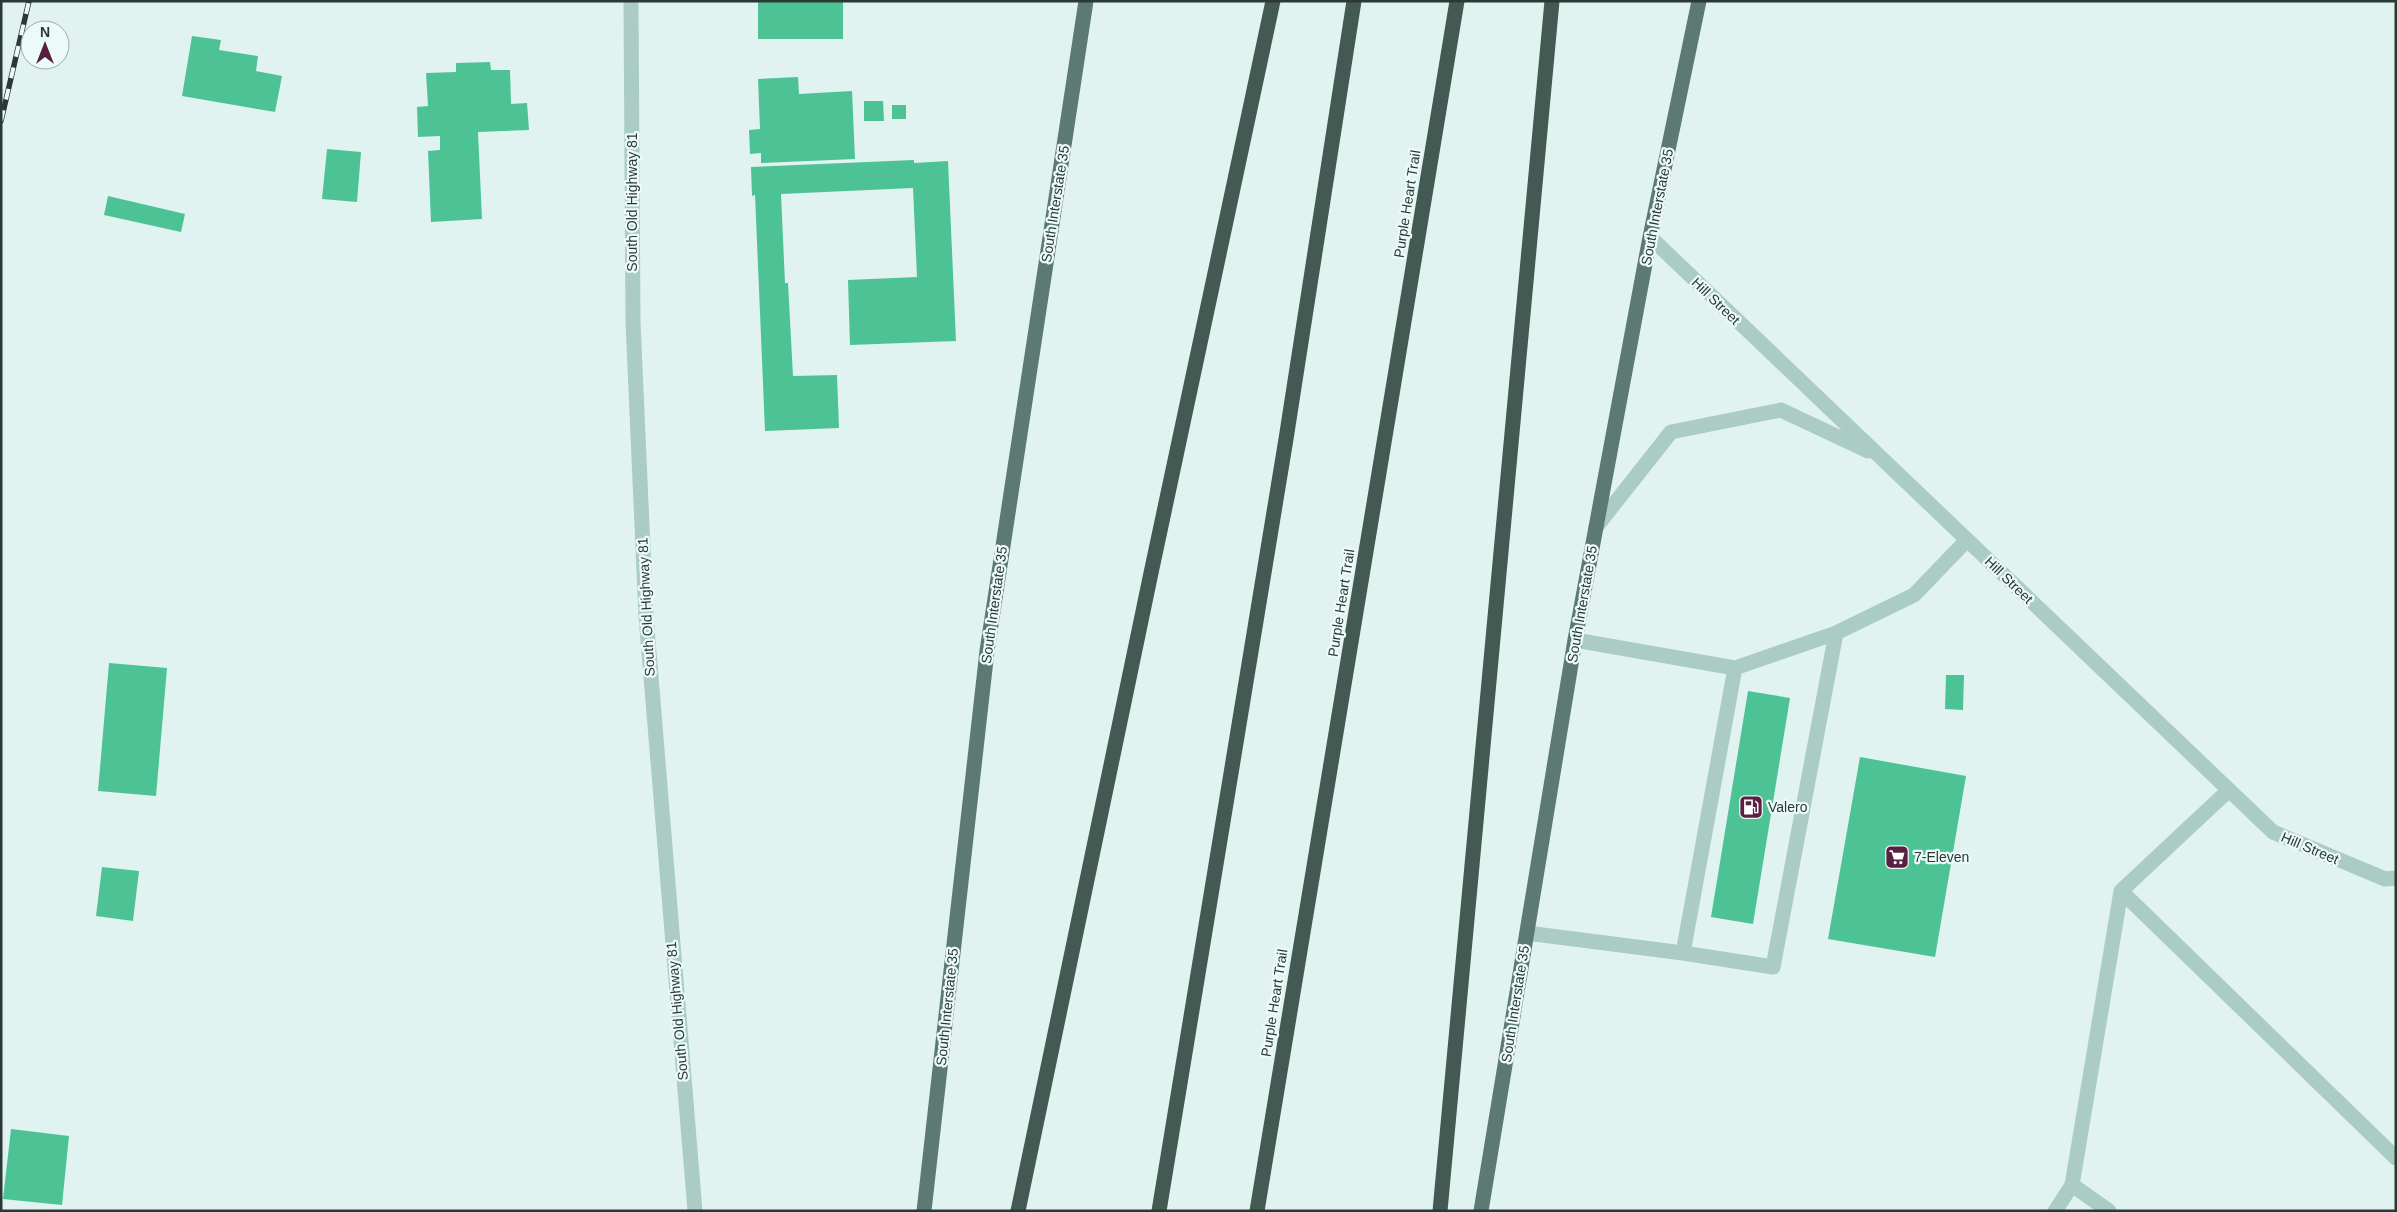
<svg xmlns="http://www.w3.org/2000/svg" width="2397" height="1212" font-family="Helvetica,sans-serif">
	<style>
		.building { fill: #4dc395 }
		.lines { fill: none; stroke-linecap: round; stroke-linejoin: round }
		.minor { stroke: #abcbc5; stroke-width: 15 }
		.major { stroke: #5c7a71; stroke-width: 15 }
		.highway { stroke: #425a52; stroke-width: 15 }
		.rail-casing { stroke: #2a3934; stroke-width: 5.5 }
		.rail { stroke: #ecfaf9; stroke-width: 4; stroke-dasharray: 11; stroke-linecap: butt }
		.labels { text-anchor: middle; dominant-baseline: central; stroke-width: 4.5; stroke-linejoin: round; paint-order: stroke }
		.street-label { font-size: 14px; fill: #2a3934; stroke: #ecfaf9 }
		.poi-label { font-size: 14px; fill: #2a3934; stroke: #ecfaf9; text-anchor: start }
	</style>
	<rect width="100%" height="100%" fill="#e0f3f1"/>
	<path class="building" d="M 758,1 L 843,1 L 843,39 L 758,39 Z
		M 192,36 L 221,40 L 219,50 L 258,56 L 256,71 L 282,76 L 275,112 L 182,96 Z
		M 490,62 L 491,70 L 510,70 L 511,104 L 527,103 L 529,130 L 478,132 L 482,219 L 431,222 L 428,151 L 440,150 L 440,136 L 418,137 L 417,107 L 428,106 L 426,73 L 456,72 L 456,63 Z
		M 798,77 L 799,94 L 852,91 L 855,159 L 761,163 L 761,153 L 750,154 L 749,130 L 760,129 L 758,79 Z
		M 864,101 L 883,101 L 884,121 L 864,121 Z
		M 892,105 L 906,105 L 906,119 L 892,119 Z
		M 327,149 L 361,152 L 357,202 L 322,199 Z
		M 914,160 L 914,163 L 948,161 L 956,341 L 850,345 L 848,280 L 917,277 L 913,188 L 781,194 L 785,283 L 788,283 L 793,376 L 837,375 L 839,428 L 765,431 L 755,195 L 752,196 L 751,167 Z
		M 108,196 L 185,214 L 181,232 L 104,215 Z
		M 109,663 L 167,668 L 156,796 L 98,791 Z
		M 1946,675 L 1964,675 L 1963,710 L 1945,709 Z
		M 1748,691 L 1790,698 L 1753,924 L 1711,917 Z
		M 1860,757 L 1966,776 L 1935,957 L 1828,939 Z
		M 102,867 L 139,871 L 133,921 L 96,916 Z
		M 11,1129 L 69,1136 L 62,1205 L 3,1199 Z"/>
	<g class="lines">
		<path class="minor" d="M 631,1 L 633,322 L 646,616 L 695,1211
			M 1650,237 L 2273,832 L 2385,879 L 2396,878
			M 1596,527 L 1671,432 L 1781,410 L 1868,451
			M 1735,668 L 1836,633
			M 2121,891 L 2396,1158
			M 1527,933 L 1683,953 L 1735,668 L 1575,640
			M 1683,953 L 1773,967 L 1836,633 L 1914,595 L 1967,540
			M 2072,1185 L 2109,1211
			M 2055,1211 L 2072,1185 L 2121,891 L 2229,790"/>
		<path class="major" d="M 924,1211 L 987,651 L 1086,1
			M 1481,1211 L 1575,640 L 1650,237 L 1699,1"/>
		<path class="highway" d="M 1018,1211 L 1151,573 L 1273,1
			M 1159,1211 L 1286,439 L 1354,1
			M 1257,1211 L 1457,1
			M 1440,1211 L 1552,1"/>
		<g class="rail-casing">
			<path id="rail" d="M 1,121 L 29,1"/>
		</g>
		<use href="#rail" class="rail"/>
	</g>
	<defs>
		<g id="fuel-square" transform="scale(1.25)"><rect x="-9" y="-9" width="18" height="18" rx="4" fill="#5a2041" stroke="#ecfaf9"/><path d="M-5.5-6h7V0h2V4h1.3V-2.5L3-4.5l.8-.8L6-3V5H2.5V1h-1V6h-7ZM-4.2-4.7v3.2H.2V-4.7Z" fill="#fff"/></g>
		<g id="supermarket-square" transform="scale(1.25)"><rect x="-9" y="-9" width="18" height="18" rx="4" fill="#5a2041" stroke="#ecfaf9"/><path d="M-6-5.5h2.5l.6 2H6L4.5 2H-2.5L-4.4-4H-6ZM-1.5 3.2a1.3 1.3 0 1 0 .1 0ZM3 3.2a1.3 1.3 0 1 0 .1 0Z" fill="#fff"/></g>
	</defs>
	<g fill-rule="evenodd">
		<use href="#fuel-square" x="1751" y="807"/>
		<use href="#supermarket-square" x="1897" y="857"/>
	</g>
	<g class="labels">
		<g class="street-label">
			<text transform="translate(632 202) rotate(-90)">South Old Highway 81</text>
			<text transform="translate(1055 204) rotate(-81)">South Interstate 35</text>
			<text transform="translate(1407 204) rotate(-81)">Purple Heart Trail</text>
			<text transform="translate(1657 207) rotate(-79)">South Interstate 35</text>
			<text transform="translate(1716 301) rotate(44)">Hill Street</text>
			<text transform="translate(2009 580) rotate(44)">Hill Street</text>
			<text transform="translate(1341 603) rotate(-81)">Purple Heart Trail</text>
			<text transform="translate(1582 604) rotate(-80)">South Interstate 35</text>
			<text transform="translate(994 605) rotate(-82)">South Interstate 35</text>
			<text transform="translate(646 607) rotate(-93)">South Old Highway 81</text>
			<text transform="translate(2310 848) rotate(23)">Hill Street</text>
			<text transform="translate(1274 1003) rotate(-81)">Purple Heart Trail</text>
			<text transform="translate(1515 1004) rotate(-81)">South Interstate 35</text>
			<text transform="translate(947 1007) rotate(-84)">South Interstate 35</text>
			<text transform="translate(677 1011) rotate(-95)">South Old Highway 81</text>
		</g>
		<g class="poi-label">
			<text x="1768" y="807">Valero</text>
			<text x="1914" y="857">7-Eleven</text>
		</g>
	</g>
	<rect width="2397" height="1212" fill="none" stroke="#2a3934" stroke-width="5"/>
	<g transform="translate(45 45)"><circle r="24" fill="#ecfaf9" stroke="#9eadaa"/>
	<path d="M0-4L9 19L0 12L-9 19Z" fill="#5a2041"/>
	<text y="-8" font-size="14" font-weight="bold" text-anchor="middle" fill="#2a3934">N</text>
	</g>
</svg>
